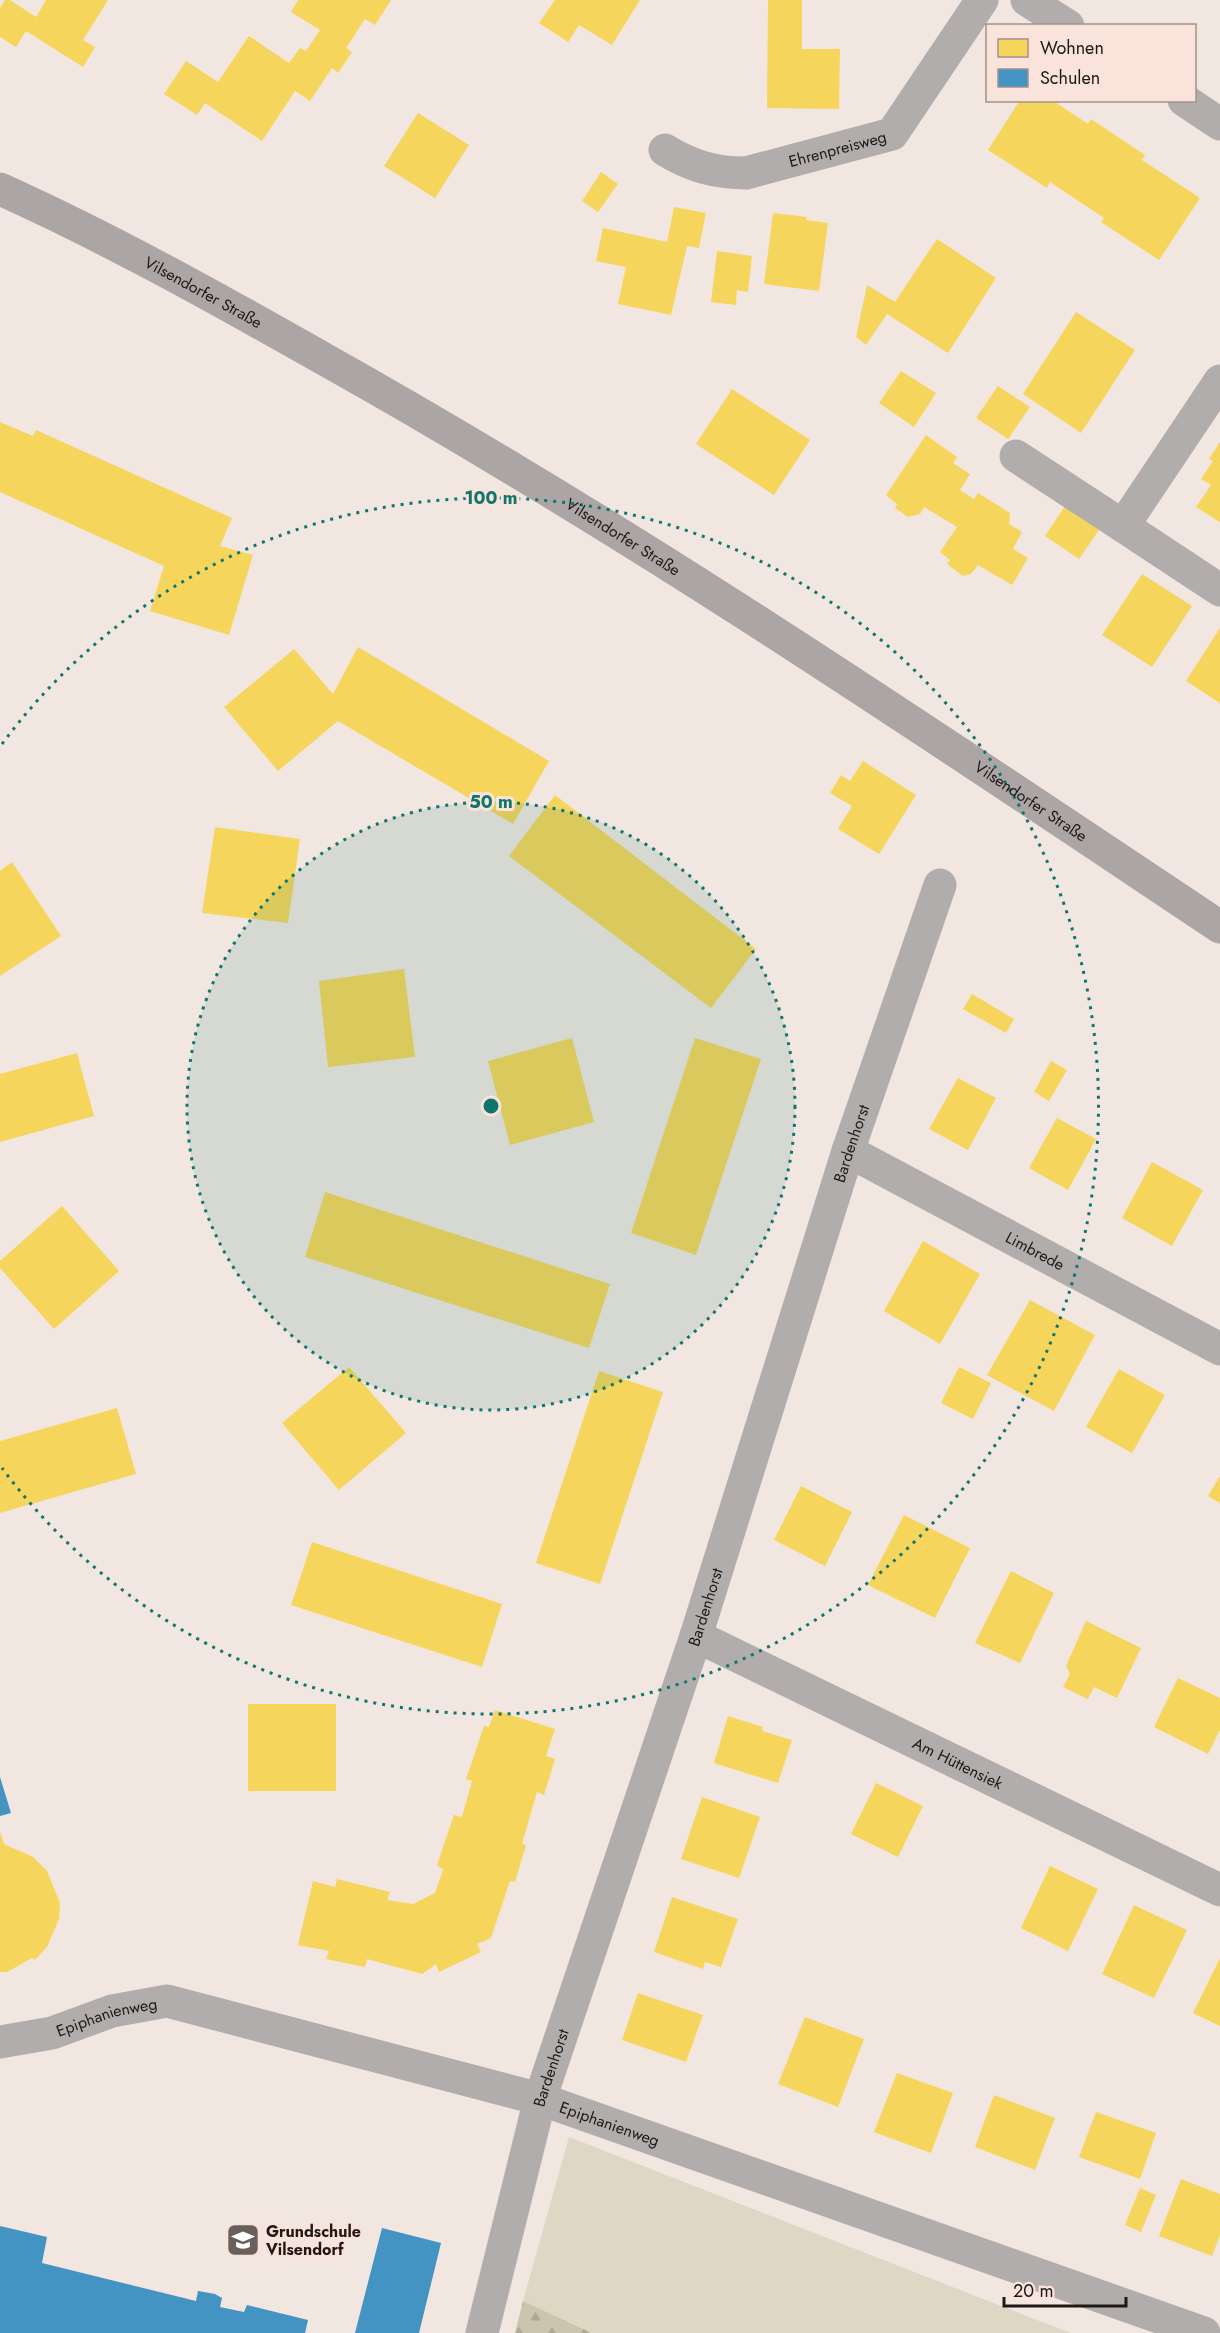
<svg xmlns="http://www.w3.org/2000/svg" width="1220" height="2333" font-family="Jost,sans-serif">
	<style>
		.grass { fill: #ddd7c3 }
		.forest { fill: url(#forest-firs) }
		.homes { fill: #f6d55c }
		.schools { fill: #4393c3 }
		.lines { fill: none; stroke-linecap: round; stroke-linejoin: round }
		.minor { stroke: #b2adad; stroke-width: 33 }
		.major { stroke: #aca5a5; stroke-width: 33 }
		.ring { fill: none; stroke: #0f766e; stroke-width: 3; stroke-dasharray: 3 6 }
		.labels { text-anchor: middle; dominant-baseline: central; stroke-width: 6; stroke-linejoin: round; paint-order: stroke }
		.street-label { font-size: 16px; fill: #1f1815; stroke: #f9e3da }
		.poi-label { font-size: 16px; font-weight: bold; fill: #1f1815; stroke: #f9e3da; text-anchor: start }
		.centre { fill: #0f766e; stroke: #f9e3da; stroke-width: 3 }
		.ring-label { font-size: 18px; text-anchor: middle; font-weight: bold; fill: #0f766e; stroke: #f9e3da; stroke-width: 6; stroke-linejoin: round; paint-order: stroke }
	</style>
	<defs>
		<pattern id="forest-firs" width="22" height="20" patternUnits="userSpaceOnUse" patternTransform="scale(1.5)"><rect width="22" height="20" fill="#ccc5ae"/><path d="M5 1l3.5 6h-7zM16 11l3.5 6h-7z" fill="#afa895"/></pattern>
	</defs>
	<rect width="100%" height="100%" fill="#f2e6e1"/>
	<path class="grass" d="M 569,2137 L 1037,2320 L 1071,2333 L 592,2333 L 523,2301 Z"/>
	<path class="forest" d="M 523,2301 L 592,2333 L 515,2333 Z"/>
	<path class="homes" d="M 5,0 L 10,0 L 36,17 L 46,0 L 108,0 L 83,40 L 95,47 L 83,67 L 26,31 L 16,47 L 0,37 L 0,8 Z
		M 298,0 L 391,0 L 375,25 L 365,19 L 346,48 L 352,52 L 338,73 L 332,68 L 310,101 L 295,91 L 262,141 L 205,103 L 197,115 L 164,94 L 186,61 L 218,82 L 249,36 L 289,63 L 300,48 L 306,51 L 320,30 L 291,12 Z
		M 555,0 L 640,0 L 612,45 L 579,25 L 568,42 L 539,23 Z
		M 768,0 L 802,0 L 802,49 L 840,49 L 839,109 L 767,108 Z
		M 1020,100 L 1052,100 L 1088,124 L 1091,119 L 1145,155 L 1142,160 L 1200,198 L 1159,260 L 1101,222 L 1104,218 L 1050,182 L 1047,188 L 988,150 Z
		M 418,113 L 469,145 L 435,198 L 384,166 Z
		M 601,172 L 618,184 L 598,212 L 582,201 Z
		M 674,207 L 706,213 L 699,248 L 687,246 L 671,315 L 618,304 L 626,267 L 596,261 L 603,228 L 667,242 Z
		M 773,213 L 807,217 L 806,220 L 828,223 L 819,291 L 764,284 Z
		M 937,239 L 996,278 L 948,353 L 887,314 L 866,345 L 856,337 L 867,285 L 895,302 Z
		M 717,251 L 752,256 L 748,292 L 737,290 L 736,305 L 711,302 Z
		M 1076,312 L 1135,350 L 1081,433 L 1023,394 Z
		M 901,371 L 936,393 L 914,427 L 879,403 Z
		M 998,386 L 1030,407 L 1008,439 L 976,418 Z
		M 732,389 L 810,440 L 774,495 L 696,444 Z
		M 0,422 L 33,436 L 36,430 L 232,518 L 220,546 L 253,555 L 229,635 L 150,611 L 164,566 L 0,492 Z
		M 926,435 L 957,457 L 953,463 L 970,474 L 960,490 L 974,499 L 978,493 L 1010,513 L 1009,524 L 1022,532 L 1013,549 L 1028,558 L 1012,585 L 978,565 L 971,574 L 963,576 L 947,564 L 950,560 L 940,552 L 957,527 L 924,507 L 920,514 L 908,517 L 895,508 L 897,504 L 886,495 Z
		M 1220,442 L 1220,522 L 1196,507 L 1211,485 L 1201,479 L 1213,461 L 1209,459 Z
		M 1067,503 L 1101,527 L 1079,559 L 1045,536 Z
		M 1142,574 L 1192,606 L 1152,667 L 1102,635 Z
		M 1220,628 L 1220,703 L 1186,681 Z
		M 358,647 L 549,761 L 513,824 L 338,721 L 278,771 L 224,707 L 294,649 L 333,694 Z
		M 863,761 L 916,795 L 879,854 L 838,829 L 852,806 L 830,793 L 841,775 L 850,781 Z
		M 555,795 L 756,949 L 711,1008 L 509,856 Z
		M 215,827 L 300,839 L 288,923 L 202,913 Z
		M 12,862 L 61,936 L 0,976 L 0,871 Z
		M 404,969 L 415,1057 L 328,1067 L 319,981 Z
		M 972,994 L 1014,1019 L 1006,1033 L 963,1009 Z
		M 572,1038 L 594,1122 L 510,1145 L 488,1061 Z
		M 695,1038 L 761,1059 L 696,1255 L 631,1233 Z
		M 77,1053 L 94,1116 L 0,1142 L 0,1074 Z
		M 1051,1061 L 1067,1070 L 1049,1101 L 1034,1092 Z
		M 958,1078 L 996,1098 L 968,1150 L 929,1129 Z
		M 1057,1118 L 1096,1139 L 1068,1190 L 1029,1168 Z
		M 1152,1162 L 1203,1190 L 1172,1246 L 1122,1218 Z
		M 325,1192 L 610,1284 L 589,1348 L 305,1257 Z
		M 62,1206 L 119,1271 L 54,1329 L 0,1268 L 0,1261 Z
		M 923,1241 L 980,1274 L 940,1344 L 884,1311 Z
		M 1030,1300 L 1095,1335 L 1054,1411 L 987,1375 Z
		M 349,1367 L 406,1433 L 339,1490 L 282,1423 Z
		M 959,1367 L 991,1383 L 973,1419 L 941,1403 Z
		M 1119,1369 L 1165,1395 L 1132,1453 L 1086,1427 Z
		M 599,1371 L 663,1392 L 600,1584 L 536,1563 Z
		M 117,1408 L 136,1474 L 0,1513 L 0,1441 Z
		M 1220,1476 L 1220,1503 L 1208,1496 Z
		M 801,1486 L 852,1512 L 825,1566 L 774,1540 Z
		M 904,1515 L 970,1548 L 935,1618 L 868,1585 Z
		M 312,1542 L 502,1604 L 482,1667 L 291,1605 Z
		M 1011,1571 L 1054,1593 L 1020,1663 L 975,1643 Z
		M 1086,1621 L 1141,1648 L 1117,1698 L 1094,1687 L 1088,1699 L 1063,1687 L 1070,1674 L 1066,1666 Z
		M 1178,1678 L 1220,1698 L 1220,1730 L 1208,1754 L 1154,1727 Z
		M 248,1704 L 336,1704 L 336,1791 L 248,1791 Z
		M 495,1710 L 555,1729 L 546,1756 L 555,1759 L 544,1795 L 537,1792 L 522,1844 L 526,1845 L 515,1882 L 510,1881 L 491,1938 L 477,1944 L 481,1952 L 439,1972 L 436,1964 L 422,1974 L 367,1959 L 365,1967 L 326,1959 L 329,1951 L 298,1945 L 313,1881 L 335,1887 L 337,1879 L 390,1892 L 387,1900 L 413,1904 L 435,1893 L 443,1870 L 437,1865 L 454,1815 L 462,1817 L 472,1781 L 466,1779 L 484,1726 L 489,1727 Z
		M 728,1716 L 763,1727 L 762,1731 L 792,1740 L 778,1783 L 714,1763 Z
		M 876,1783 L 923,1806 L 898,1857 L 851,1834 Z
		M 702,1797 L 760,1817 L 739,1878 L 681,1859 Z
		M 0,1832 L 4,1844 L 33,1857 L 47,1871 L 60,1903 L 59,1919 L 47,1947 L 35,1960 L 32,1958 L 7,1972 L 0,1972 Z
		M 1050,1866 L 1098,1889 L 1068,1951 L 1021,1928 Z
		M 672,1897 L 738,1919 L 721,1967 L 705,1962 L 703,1969 L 654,1952 Z
		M 1134,1905 L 1187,1930 L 1154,1998 L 1102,1974 Z
		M 1220,1958 L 1220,2026 L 1193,2013 Z
		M 638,1993 L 703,2015 L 686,2062 L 622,2040 Z
		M 805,2017 L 864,2039 L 838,2107 L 778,2084 Z
		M 897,2073 L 953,2093 L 931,2153 L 874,2132 Z
		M 994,2095 L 1055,2118 L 1035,2170 L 975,2147 Z
		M 1096,2112 L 1156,2133 L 1140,2179 L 1079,2157 Z
		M 1181,2179 L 1220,2194 L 1220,2235 L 1212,2256 L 1159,2236 Z
		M 1140,2188 L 1156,2195 L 1141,2232 L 1125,2225 Z"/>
	<path class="schools" d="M 0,1777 L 11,1813 L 0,1816 Z
		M 0,2226 L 47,2237 L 42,2263 L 196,2301 L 198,2291 L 215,2294 L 222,2298 L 220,2307 L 244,2312 L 247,2305 L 308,2320 L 305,2333 L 0,2333 Z
		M 382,2228 L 441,2243 L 419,2333 L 355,2333 Z"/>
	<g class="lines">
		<g class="minor">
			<path d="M 1027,0 L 1068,26"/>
			<path d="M 1184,100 L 1220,124"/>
			<path id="s1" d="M 665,150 C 691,166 715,173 746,173 L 892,134 L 982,0"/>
			<path d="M 1220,381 L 1123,526 L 1220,590"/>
			<path d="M 1016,456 L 1123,526"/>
			<path id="s2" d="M 848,1151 L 1220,1349"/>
			<path id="s3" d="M 696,1636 L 1220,1890"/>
			<path id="s4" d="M 0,2042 L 52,2033 L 112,2011 L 167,2001 L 540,2099 L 1204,2333"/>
			<path id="s5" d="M 482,2333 L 540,2099 L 696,1636 L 848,1151 L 940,885"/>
		</g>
		<path class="major" id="s6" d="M 0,189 C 111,239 218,299 324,359 C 633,532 926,731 1220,927"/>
	</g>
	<circle cx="491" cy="1106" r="304" fill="#0f766e" fill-opacity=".12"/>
	<g class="ring">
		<circle cx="491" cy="1106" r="304"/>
		<path d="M2 744A608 608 0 1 1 2 1468"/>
	</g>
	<defs>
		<g id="school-square" transform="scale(1.725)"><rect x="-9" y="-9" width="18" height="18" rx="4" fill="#69605c" stroke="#f9e3da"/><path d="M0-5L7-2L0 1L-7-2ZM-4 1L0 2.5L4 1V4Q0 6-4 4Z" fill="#fff"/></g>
	</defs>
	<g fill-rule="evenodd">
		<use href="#school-square" x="243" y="2240"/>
	</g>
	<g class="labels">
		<g class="street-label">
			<text stroke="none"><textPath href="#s1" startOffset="180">Ehrenpreisweg</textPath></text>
			<text stroke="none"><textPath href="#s6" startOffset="228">Vilsendorfer Straße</textPath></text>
			<text stroke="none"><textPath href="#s6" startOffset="714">Vilsendorfer Straße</textPath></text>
			<text stroke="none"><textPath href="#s6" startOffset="1200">Vilsendorfer Straße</textPath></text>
			<text stroke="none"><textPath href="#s5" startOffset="1246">Bardenhorst</textPath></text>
			<text stroke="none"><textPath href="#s2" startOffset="212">Limbrede</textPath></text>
			<text stroke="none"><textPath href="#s5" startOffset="760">Bardenhorst</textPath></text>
			<text stroke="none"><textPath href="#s3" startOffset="291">Am Hüttensiek</textPath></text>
			<text stroke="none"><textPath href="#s4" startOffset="110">Epiphanienweg</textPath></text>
			<text stroke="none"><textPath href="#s5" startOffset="274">Bardenhorst</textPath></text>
			<text stroke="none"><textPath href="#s4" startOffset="632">Epiphanienweg</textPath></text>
		</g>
		<g class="poi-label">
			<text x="266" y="2231">Grundschule<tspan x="266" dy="18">Vilsendorf</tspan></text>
		</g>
	</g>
	<circle cx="491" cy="1106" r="9" class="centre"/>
	<g class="ring-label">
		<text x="491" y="504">100 m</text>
		<text x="491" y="808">50 m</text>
	</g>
	<rect x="986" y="24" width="210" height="78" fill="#f9e3da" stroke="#a2928b" stroke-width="1.5"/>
	<rect x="998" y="39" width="30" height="18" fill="#f6d55c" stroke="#a2928b" stroke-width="1.5"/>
	<text x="1040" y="54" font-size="18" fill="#1f1815">Wohnen</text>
	<rect x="998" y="69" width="30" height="18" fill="#4393c3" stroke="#a2928b" stroke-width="1.5"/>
	<text x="1040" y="84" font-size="18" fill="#1f1815">Schulen</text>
	<path d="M1004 2297v9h122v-9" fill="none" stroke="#1f1815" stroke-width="3"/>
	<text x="1013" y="2297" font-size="18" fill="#1f1815" stroke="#f9e3da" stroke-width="4.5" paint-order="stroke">20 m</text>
</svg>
